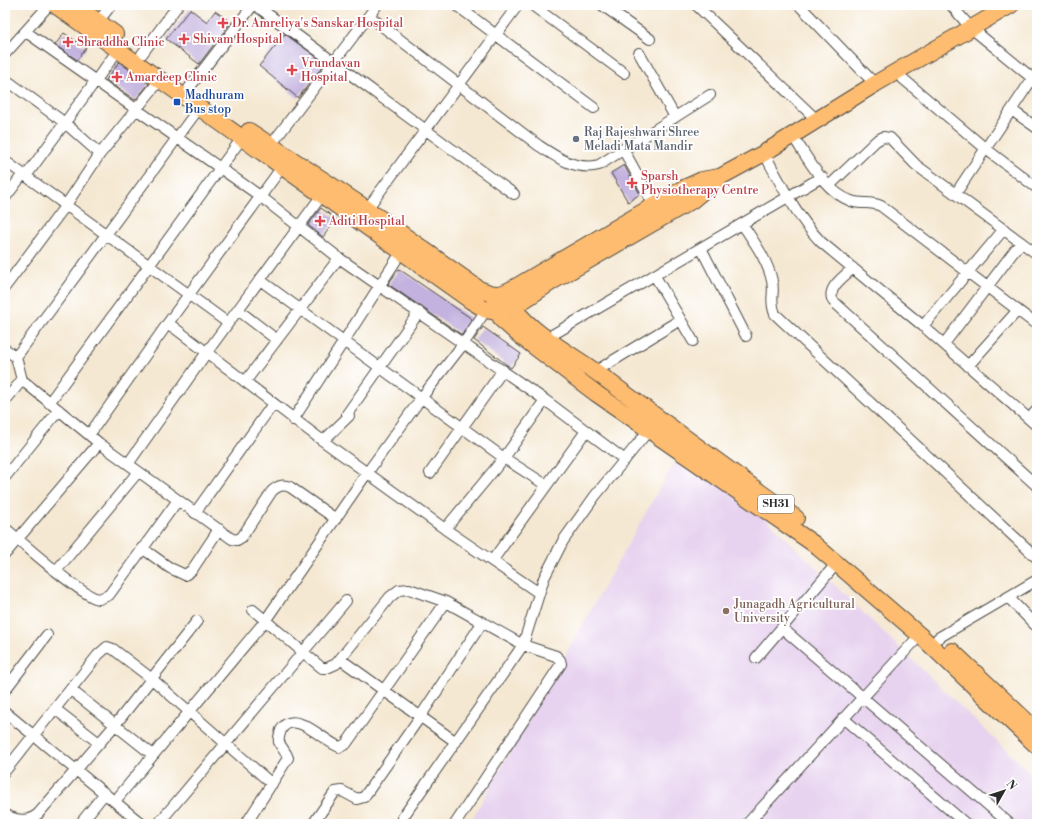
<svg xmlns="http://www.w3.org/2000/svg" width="1042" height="829" font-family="'Libre Bodoni',serif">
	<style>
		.built { fill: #e7d2ef }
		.building { fill: #c3b2df }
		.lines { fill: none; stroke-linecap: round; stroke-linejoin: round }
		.minor-casing { stroke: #494744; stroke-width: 12 }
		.primary-casing { stroke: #494744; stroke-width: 18 }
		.minor { stroke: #fff; stroke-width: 10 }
		.primary { stroke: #fdbc6f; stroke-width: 16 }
		.health-dot { fill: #e0444e; stroke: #fff; stroke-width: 1.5 }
		.transit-dot { fill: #1a4fb4; stroke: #fff; stroke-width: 1.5 }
		.worship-dot { fill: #6b7280; stroke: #fff; stroke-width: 1.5 }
		.education-dot { fill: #8d6e63; stroke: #fff; stroke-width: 1.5 }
		.labels { text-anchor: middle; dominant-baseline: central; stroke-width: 3.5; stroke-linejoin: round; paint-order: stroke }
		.shield { fill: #fff; stroke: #6b6b6b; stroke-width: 1 }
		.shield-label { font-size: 11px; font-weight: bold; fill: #2b2b2b }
		.health-label { font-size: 12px; fill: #be3a42; stroke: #fff; text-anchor: start }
		.transit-label { font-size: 12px; fill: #164399; stroke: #fff; text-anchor: start }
		.worship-label { font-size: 12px; fill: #5b616d; stroke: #fff; text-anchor: start }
		.education-label { font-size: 12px; fill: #785e54; stroke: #fff; text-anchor: start }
	</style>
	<rect width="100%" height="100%" fill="#fff"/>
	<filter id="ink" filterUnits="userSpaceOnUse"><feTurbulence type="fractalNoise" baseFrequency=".025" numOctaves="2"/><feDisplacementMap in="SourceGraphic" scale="8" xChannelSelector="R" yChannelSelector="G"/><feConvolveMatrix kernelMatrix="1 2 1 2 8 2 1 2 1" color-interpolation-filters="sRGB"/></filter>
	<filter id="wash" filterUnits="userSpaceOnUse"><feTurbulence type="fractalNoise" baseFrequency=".012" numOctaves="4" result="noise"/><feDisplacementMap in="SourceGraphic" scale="16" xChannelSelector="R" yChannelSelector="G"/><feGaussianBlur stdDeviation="0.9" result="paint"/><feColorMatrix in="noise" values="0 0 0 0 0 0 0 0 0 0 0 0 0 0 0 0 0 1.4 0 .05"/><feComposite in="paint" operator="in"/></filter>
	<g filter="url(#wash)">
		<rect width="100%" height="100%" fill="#f5e8d2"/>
		<path class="built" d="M 686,442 L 1037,780 L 1037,824 L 469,824 Z"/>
		<g id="blocks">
			<path class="building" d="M 190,9 L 207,22 L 215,11 L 231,22 L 199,64 L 166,39 Z
				M 64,33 L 86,48 L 77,60 L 55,45 Z
				M 285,34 L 325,63 L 298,98 L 259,66 Z
				M 119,62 L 149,84 L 135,100 L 106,80 Z
				M 624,165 L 640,194 L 628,202 L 611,173 Z
				M 321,208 L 336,219 L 323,237 L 308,225 Z
				M 399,269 L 472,319 L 462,335 L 388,284 Z
				M 483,327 L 521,354 L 511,368 L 474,340 Z"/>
		</g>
	</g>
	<g filter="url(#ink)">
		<use href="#blocks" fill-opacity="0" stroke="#494744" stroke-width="1"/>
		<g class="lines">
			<g class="minor-casing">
				<path id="minor" d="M 255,5 C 342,67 427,132 514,194
					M 456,5 L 594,108
					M 532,5 L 624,73
					M 602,5 L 650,39
					M 696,5 L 817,120
					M 799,5 L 875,84
					M 951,5 L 970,27 L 1037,82
					M 369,16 L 538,145 C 556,157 576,171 599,165 L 710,95
					M 98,22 L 111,5
					M 26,32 L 260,196 L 339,258 L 545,400 L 625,460
					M 639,53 L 675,117
					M 5,54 L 49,5
					M 142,54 L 178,5
					M 895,72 L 986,149 L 1037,188
					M 5,79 L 65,123 L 100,154
					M 189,88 L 253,5
					M 1013,111 L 1037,128
					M 792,135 C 808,158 824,191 851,201 C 862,205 870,201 881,206 L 1037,325
					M 271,145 L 377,5
					M 623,149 L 656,209
					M 764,153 C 781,184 797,217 821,242 L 923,326 L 1037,426
					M 5,161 L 228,323
					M 26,176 L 118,50
					M 829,186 L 876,141 L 883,137 L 890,138 L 916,165 L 1037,254
					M 956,193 L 1032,79 L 1037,76
					M 5,198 L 23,174
					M 367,209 L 518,5
					M 743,225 C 754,242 768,261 772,281 C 775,294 769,300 775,314 L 1037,558
					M 701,248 L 746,336
					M 853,268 C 844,277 826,288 833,301 L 1037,486
					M 655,276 L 693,341
					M 260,280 L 504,458 L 546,485
					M 5,287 L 66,205 L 100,154 L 160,80
					M 238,310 L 277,340
					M 168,323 L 323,441 L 445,529 L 539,593
					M 923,326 L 1004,229
					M 547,338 L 822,177
					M 944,344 L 1021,242
					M 5,349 L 16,357 L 22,380 L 5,401
					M 16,357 L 199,108
					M 968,366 L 1017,311
					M 596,371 L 680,320
					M 22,380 L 99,443 L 232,539 L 237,540 L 242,537 L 272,491 C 278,486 282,484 290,487 L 336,519
					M 245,382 L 339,258
					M 49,403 L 242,138
					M 347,414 L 419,312
					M 1029,419 L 1037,410
					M 293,420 L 402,251
					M 89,435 L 168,323 L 282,167
					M 323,441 L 349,416
					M 128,464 L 207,352 L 322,195
					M 430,473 L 503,370
					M 5,477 L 59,410
					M 195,513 L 273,404
					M 5,528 C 20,541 84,598 99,599 L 109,595 L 178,500
					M 445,529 L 504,458 L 545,400
					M 142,548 L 170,568 L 185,575 L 192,570 L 219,529
					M 5,554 L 99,443
					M 492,561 L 586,431
					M 56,571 L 138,472
					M 1008,597 L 1037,627
					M 253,610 L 322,668 L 327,668 L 336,664 L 390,597 L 399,590 L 409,589 L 446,602 L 523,645 L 556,656 L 560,660 L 561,664 L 455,824
					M 782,628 L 1010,824
					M 938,638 L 1037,580
					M 756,658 L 837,563
					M 340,659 L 456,742
					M 5,690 L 47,635
					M 71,690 L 153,755
					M 55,709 L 99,743
					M 5,712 L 142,824
					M 843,718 L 966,824
					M 5,771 L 98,655 L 107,647 L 113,649 L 152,679 L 272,784
					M 115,801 L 265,621 L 367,473 L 422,397 L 464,343 L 486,310
					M 5,815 C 17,820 27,823 38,814 L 115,725 L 197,621
					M 403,817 L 523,645 L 544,578 L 563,541 L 595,496 L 649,430
					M 80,824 L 105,793
					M 158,824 L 346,601
					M 246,824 L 288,758 C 286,751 281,748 279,742 C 278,738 280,733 281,730 C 294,707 325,743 340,747 L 346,744 L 446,602
					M 313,824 L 335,792 L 342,791 L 357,799 L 364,797 L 420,717 L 482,623
					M 747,824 L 920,635"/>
			</g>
			<g class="primary-casing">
				<path id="primary" d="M 55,5 L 471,301 L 486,310 L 496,312 L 512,308 L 553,281 L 691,201 L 720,177 L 764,153 L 875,84 L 1011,5
					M 75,5 L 115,34
					M 249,131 L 367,209 L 479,289 C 498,297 502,295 519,285 L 682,189 L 702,180 L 719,177
					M 508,298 C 522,329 572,354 600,375 C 665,423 730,471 796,518
					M 494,305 L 502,320 L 519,335 L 597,394 L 814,544 L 923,638 L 1037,746
					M 952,651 L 1037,731"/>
			</g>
			<use href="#minor" class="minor"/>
			<use href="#primary" class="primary"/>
		</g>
	</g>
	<g class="health-dot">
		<path d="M221 17h4v4h4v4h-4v4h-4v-4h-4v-4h4z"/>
		<path d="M182 33h4v4h4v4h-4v4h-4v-4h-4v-4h4z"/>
		<path d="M66 36h4v4h4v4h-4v4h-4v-4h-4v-4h4z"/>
		<path d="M290 64h4v4h4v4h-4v4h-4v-4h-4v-4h4z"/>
		<path d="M115 71h4v4h4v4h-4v4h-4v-4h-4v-4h4z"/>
		<path d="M630 177h4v4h4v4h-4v4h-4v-4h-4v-4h4z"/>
		<path d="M318 215h4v4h4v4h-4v4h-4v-4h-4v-4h4z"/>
	</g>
	<rect class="transit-dot" x="173" y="98" width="8" height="8" rx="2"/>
	<circle class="worship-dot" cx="576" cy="139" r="4"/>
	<circle class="education-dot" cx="726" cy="611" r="4"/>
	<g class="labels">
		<rect class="shield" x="758" y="495" width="36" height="18" rx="3"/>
		<g class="shield-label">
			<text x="776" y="504">SH31</text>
		</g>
		<g class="health-label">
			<text x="232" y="23">Dr. Amreliya's Sanskar Hospital</text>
			<text x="193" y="39">Shivam Hospital</text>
			<text x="77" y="42">Shraddha Clinic</text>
			<text x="301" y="63">Vrundavan<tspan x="301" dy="14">Hospital</tspan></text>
			<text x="126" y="77">Amardeep Clinic</text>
			<text x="641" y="176">Sparsh<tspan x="641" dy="14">Physiotherapy Centre</tspan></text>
			<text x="329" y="221">Aditi Hospital</text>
		</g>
		<g class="transit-label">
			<text x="185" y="95">Madhuram<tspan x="185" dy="14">Bus stop</tspan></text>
		</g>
		<g class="worship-label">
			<text x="584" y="132">Raj Rajeshwari Shree<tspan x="584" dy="14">Meladi Mata Mandir</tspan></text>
		</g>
		<g class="education-label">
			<text x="734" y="604">Junagadh Agricultural<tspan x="734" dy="14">University</tspan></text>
		</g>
	</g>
	<rect width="1042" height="829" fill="none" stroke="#fff" stroke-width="20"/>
	<g transform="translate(1004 791) rotate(51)" stroke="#ffffff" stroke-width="3" paint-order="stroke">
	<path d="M0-3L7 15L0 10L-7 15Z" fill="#2b2b2b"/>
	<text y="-6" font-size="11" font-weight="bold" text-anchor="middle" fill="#2b2b2b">N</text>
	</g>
</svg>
